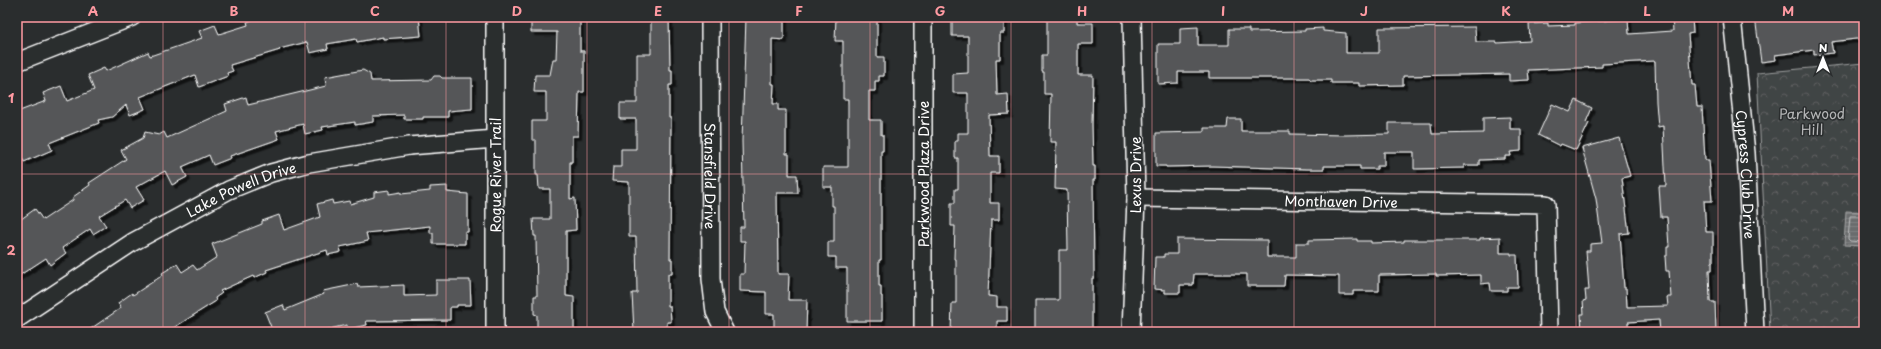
<svg xmlns="http://www.w3.org/2000/svg" width="1881" height="349" font-family="'Playpen Sans',sans-serif">
	<style>
		.park { fill: url(#park-crowns); stroke: #a0a2a2 }
		.water { fill: url(#water-rules); stroke: #a6a7a7 }
		.lines { fill: none; stroke-linecap: round; stroke-linejoin: round }
		.shore { stroke: #c3c4c5; stroke-width: 1 }
		.building { fill: #555758; stroke: #fff; filter: url(#shadow) }
		.minor-casing { stroke: #fff; stroke-width: 20 }
		.minor { stroke: #2a2d2e; stroke-width: 17 }
		.grid { fill: none; stroke: #ff9aa2; stroke-width: 1; stroke-opacity: 0.55 }
		.labels { text-anchor: middle; dominant-baseline: central; stroke-width: 3; stroke-linejoin: round; paint-order: stroke }
		.park-label { font-size: 14px; fill: #b3b4b5; stroke: #2a2d2e }
		.street-label { font-size: 14px; fill: #fff; stroke: #2a2d2e }
		.neatline { fill: none; stroke: #ff9aa2; stroke-width: 1.5 }
		.grid-label { font-size: 13px; text-anchor: middle; font-weight: bold; fill: #ff9aa2 }
	</style>
	<defs>
		<pattern id="park-crowns" width="20" height="18" patternUnits="userSpaceOnUse"><rect width="20" height="18" fill="#414445"/><path d="M2 6a3 3 0 1 1 6 0M12 15a3 3 0 1 1 6 0" fill="none" stroke="#5e6061"/></pattern>
		<pattern id="water-rules" width="6" height="5" patternUnits="userSpaceOnUse"><rect width="6" height="5" fill="#6a6c6d"/><path d="M0 2.5h6" fill="none" stroke="#808283"/></pattern>
		<filter id="shadow"><feDropShadow dx="3.5" dy="3.5" stdDeviation="0" flood-color="#0009"/></filter>
	</defs>
	<rect width="100%" height="100%" fill="#2a2d2e"/>
	<filter id="ink" filterUnits="userSpaceOnUse"><feTurbulence type="fractalNoise" baseFrequency=".025" numOctaves="2"/><feDisplacementMap in="SourceGraphic" scale="8" xChannelSelector="R" yChannelSelector="G"/><feConvolveMatrix kernelMatrix="1 2 1 2 8 2 1 2 1" color-interpolation-filters="sRGB"/></filter>
	<g filter="url(#ink)">
		<path class="park" d="M 1864,63 L 1864,332 L 1770,332 L 1757,73 Z"/>
		<path class="water" d="M 1846,211 L 1864,212 L 1864,246 L 1844,245 Z"/>
		<g class="lines">
			<path class="shore" d="M 1864,216 L 1850,216 L 1848,239 L 1850,241 L 1864,242"/>
		</g>
		<path class="building" d="M 251,17 L 419,17 L 421,36 L 383,39 L 383,37 L 357,42 L 356,39 L 327,44 L 328,49 L 310,53 L 307,42 L 279,49 L 280,50 L 230,65 L 233,71 L 227,73 L 228,76 L 199,87 L 195,75 L 140,97 L 145,109 L 130,115 L 126,105 L 112,117 L 98,120 L 99,123 L 49,143 L 52,150 L 24,162 L 17,146 L 17,112 L 46,101 L 43,93 L 61,86 L 67,101 L 94,90 L 88,75 L 104,68 L 106,71 L 148,52 L 150,56 L 202,38 L 199,31 L 215,25 L 219,34 L 248,25 L 247,22 L 252,20 Z
			M 531,17 L 580,17 L 580,51 L 584,51 L 584,92 L 579,92 L 578,136 L 572,136 L 572,162 L 570,162 L 570,199 L 575,198 L 576,230 L 566,231 L 566,296 L 574,297 L 574,331 L 537,331 L 537,315 L 534,314 L 534,296 L 537,296 L 536,236 L 534,236 L 533,219 L 550,219 L 550,189 L 539,189 L 538,175 L 536,175 L 536,140 L 532,140 L 532,121 L 546,121 L 546,92 L 534,92 L 535,75 L 550,75 L 553,59 L 556,59 L 557,32 L 531,32 Z
			M 651,17 L 669,17 L 670,70 L 672,70 L 672,85 L 669,85 L 669,118 L 671,118 L 670,259 L 672,259 L 672,274 L 668,274 L 668,306 L 670,306 L 671,322 L 667,322 L 667,330 L 634,332 L 632,293 L 637,293 L 636,237 L 629,237 L 629,182 L 612,181 L 613,167 L 621,167 L 621,149 L 636,149 L 636,119 L 620,119 L 620,103 L 637,103 L 637,54 L 651,54 Z
			M 746,17 L 784,17 L 784,40 L 772,39 L 772,84 L 774,84 L 773,104 L 778,104 L 778,110 L 786,110 L 786,154 L 789,154 L 789,175 L 797,175 L 798,193 L 777,193 L 778,274 L 789,274 L 788,300 L 807,300 L 806,332 L 774,332 L 774,314 L 766,314 L 766,292 L 740,291 L 740,274 L 744,274 L 745,241 L 740,241 L 740,227 L 744,227 L 742,141 Z
			M 836,17 L 877,17 L 877,57 L 884,57 L 884,76 L 879,76 L 879,81 L 875,81 L 875,91 L 869,91 L 869,120 L 881,120 L 881,135 L 883,135 L 883,151 L 881,151 L 881,260 L 879,260 L 879,286 L 881,286 L 881,296 L 882,296 L 882,321 L 847,321 L 847,268 L 836,268 L 836,257 L 828,257 L 828,242 L 834,242 L 834,206 L 832,206 L 832,187 L 823,187 L 823,167 L 848,167 L 848,99 L 843,99 L 843,41 L 835,41 Z
			M 1047,17 L 1077,17 L 1077,23 L 1093,23 L 1093,44 L 1078,44 L 1078,75 L 1093,75 L 1092,125 L 1093,166 L 1095,166 L 1095,180 L 1093,180 L 1094,278 L 1092,278 L 1092,332 L 1035,332 L 1035,300 L 1059,300 L 1059,250 L 1068,250 L 1067,190 L 1055,189 L 1056,142 L 1050,142 L 1051,94 L 1044,94 L 1044,72 L 1042,72 L 1042,55 L 1047,55 Z
			M 1672,17 L 1692,17 L 1693,33 L 1688,34 L 1692,85 L 1695,85 L 1697,107 L 1702,107 L 1705,160 L 1709,160 L 1712,201 L 1704,201 L 1706,232 L 1713,232 L 1713,262 L 1712,262 L 1712,270 L 1709,270 L 1710,302 L 1715,302 L 1716,332 L 1660,332 L 1659,320 L 1628,322 L 1628,329 L 1582,332 L 1581,314 L 1584,314 L 1583,301 L 1586,300 L 1585,290 L 1589,290 L 1586,251 L 1590,251 L 1590,244 L 1602,243 L 1596,199 L 1582,148 L 1619,138 L 1630,176 L 1622,178 L 1629,233 L 1620,234 L 1624,288 L 1626,288 L 1627,307 L 1668,306 L 1667,297 L 1671,297 L 1669,271 L 1666,271 L 1665,256 L 1667,256 L 1667,247 L 1669,247 L 1667,217 L 1661,217 L 1659,186 L 1666,186 L 1663,126 L 1658,127 L 1656,102 L 1655,61 L 1602,64 L 1602,67 L 1528,70 L 1529,80 L 1509,81 L 1509,74 L 1403,76 L 1403,85 L 1359,86 L 1359,83 L 1331,83 L 1331,80 L 1311,80 L 1309,78 L 1209,78 L 1209,72 L 1178,72 L 1178,83 L 1158,84 L 1158,44 L 1180,44 L 1180,28 L 1198,27 L 1198,45 L 1229,45 L 1229,29 L 1249,29 L 1249,32 L 1305,31 L 1305,29 L 1323,28 L 1323,31 L 1346,33 L 1346,53 L 1379,53 L 1379,28 L 1475,27 L 1476,42 L 1497,42 L 1497,43 L 1530,41 L 1529,24 L 1548,23 L 1548,26 L 1575,25 L 1575,23 L 1628,19 L 1629,34 L 1673,31 Z
			M 1755,17 L 1864,17 L 1864,38 L 1831,42 L 1833,53 L 1814,55 L 1814,50 L 1775,55 L 1776,60 L 1761,62 Z
			M 952,18 L 1004,19 L 1004,33 L 1000,33 L 1000,59 L 996,59 L 997,95 L 1008,94 L 1009,114 L 989,115 L 990,156 L 999,156 L 999,173 L 990,173 L 990,203 L 999,203 L 999,220 L 991,220 L 988,296 L 997,297 L 997,307 L 1007,307 L 1007,321 L 997,321 L 997,332 L 951,332 L 952,303 L 956,303 L 956,259 L 954,259 L 955,226 L 951,226 L 951,203 L 955,203 L 955,189 L 958,189 L 958,158 L 955,158 L 955,141 L 958,141 L 958,133 L 968,133 L 968,93 L 953,93 L 953,74 L 968,73 L 968,36 L 952,36 Z
			M 363,70 L 370,74 L 371,81 L 431,80 L 434,76 L 440,76 L 442,78 L 472,78 L 472,109 L 448,111 L 448,117 L 423,117 L 423,119 L 404,119 L 404,115 L 373,116 L 373,122 L 355,125 L 355,122 L 322,127 L 323,130 L 305,134 L 303,124 L 276,131 L 279,139 L 230,156 L 231,158 L 213,165 L 209,155 L 182,167 L 187,177 L 172,185 L 165,171 L 136,187 L 144,200 L 130,208 L 125,200 L 99,216 L 106,226 L 93,234 L 90,229 L 62,248 L 66,253 L 50,265 L 46,258 L 17,277 L 17,222 L 35,209 L 43,220 L 73,200 L 73,197 L 90,185 L 89,183 L 126,159 L 121,150 L 143,138 L 145,132 L 159,135 L 164,132 L 167,138 L 227,111 L 225,104 L 246,97 L 248,105 L 326,86 L 325,77 Z
			M 1576,100 L 1592,108 L 1586,122 L 1589,123 L 1576,150 L 1561,144 L 1560,146 L 1538,135 L 1552,104 L 1570,112 Z
			M 1510,117 L 1510,129 L 1521,129 L 1521,151 L 1510,152 L 1511,156 L 1505,156 L 1505,159 L 1479,160 L 1479,165 L 1464,165 L 1464,168 L 1414,169 L 1414,152 L 1384,152 L 1384,166 L 1377,166 L 1377,169 L 1360,169 L 1360,166 L 1324,166 L 1324,169 L 1307,169 L 1212,166 L 1166,167 L 1166,166 L 1156,166 L 1156,133 L 1204,132 L 1204,128 L 1227,128 L 1228,119 L 1241,119 L 1241,131 L 1290,131 L 1290,134 L 1345,135 L 1389,134 L 1389,123 L 1431,123 L 1432,134 L 1483,133 L 1483,118 Z
			M 447,186 L 447,192 L 468,194 L 468,232 L 465,232 L 465,244 L 433,244 L 433,233 L 430,233 L 430,226 L 366,233 L 368,241 L 340,247 L 341,252 L 328,255 L 327,250 L 266,270 L 267,272 L 254,278 L 253,276 L 220,291 L 222,293 L 215,298 L 216,301 L 167,332 L 86,332 L 121,308 L 118,303 L 132,293 L 133,295 L 163,275 L 162,273 L 177,264 L 182,272 L 193,265 L 197,270 L 217,257 L 212,244 L 262,224 L 262,221 L 279,215 L 284,230 L 320,217 L 317,204 L 332,200 L 333,204 L 349,201 L 350,204 L 374,197 L 374,192 L 389,190 L 389,194 L 401,192 L 401,194 L 430,191 L 430,187 Z
			M 1500,237 L 1500,253 L 1511,253 L 1511,255 L 1517,255 L 1518,287 L 1507,287 L 1507,291 L 1491,291 L 1490,283 L 1481,284 L 1481,275 L 1436,276 L 1436,274 L 1379,275 L 1379,291 L 1353,291 L 1353,295 L 1339,295 L 1339,276 L 1285,275 L 1284,286 L 1247,286 L 1247,274 L 1194,274 L 1193,285 L 1180,285 L 1180,293 L 1165,293 L 1165,290 L 1154,289 L 1155,257 L 1164,257 L 1164,254 L 1177,254 L 1177,239 L 1267,240 L 1267,257 L 1296,257 L 1296,243 L 1309,243 L 1309,240 L 1357,239 L 1357,241 L 1371,241 L 1371,243 L 1404,242 L 1404,240 L 1480,240 L 1480,238 Z
			M 436,280 L 470,280 L 471,305 L 457,305 L 457,307 L 450,307 L 450,320 L 366,321 L 367,325 L 348,329 L 347,325 L 316,332 L 273,332 L 265,312 L 283,305 L 285,310 L 324,294 L 323,291 L 357,284 L 358,287 L 404,285 L 404,296 L 436,295 Z"/>
		<g class="lines">
			<g class="minor-casing">
				<g id="minor">
					<path d="M 495,17 L 495,332"/>
					<path id="s1" d="M 710,17 L 711,279 L 715,312 L 725,332"/>
					<path d="M 923,17 L 923,332"/>
					<path id="s2" d="M 1732,17 L 1746,153 L 1755,332"/>
					<path d="M 17,62 L 132,17"/>
					<path id="s3" d="M 1136,198 L 1546,204 L 1549,332"/>
					<path id="s4" d="M 17,319 L 133,242 L 229,190 L 271,173 L 309,163 L 409,146 L 495,139"/>
					<path d="M 1131,332 L 1136,198 L 1132,17"/>
				</g>
			</g>
			<use href="#minor" class="minor"/>
		</g>
	</g>
	<path class="grid" d="M 163,17 L 163,332M 305,17 L 305,332M 446,17 L 446,332M 587,17 L 587,332M 729,17 L 729,332M 870,17 L 870,332M 1011,17 L 1011,332M 1152,17 L 1152,332M 1294,17 L 1294,332M 1435,17 L 1435,332M 1576,17 L 1576,332M 1718,17 L 1718,332M 17,174 L 1864,174"/>
	<g class="labels">
		<g class="park-label">
			<text x="1812" y="113">Parkwood<tspan x="1812" dy="16">Hill</tspan></text>
		</g>
		<g class="street-label">
			<text transform="translate(923 174) rotate(-90)">Parkwood Plaza Drive</text>
			<text stroke="none"><textPath href="#s2" startOffset="158">Cypress Club Drive</textPath></text>
			<text transform="translate(495 175) rotate(-90)">Rogue River Trail</text>
			<text transform="translate(1135 175) rotate(-90)">Lexus Drive</text>
			<text stroke="none"><textPath href="#s1" startOffset="159">Stansfield Drive</textPath></text>
			<text stroke="none"><textPath href="#s4" startOffset="260">Lake Powell Drive</textPath></text>
			<text stroke="none"><textPath href="#s3" startOffset="205">Monthaven Drive</textPath></text>
		</g>
	</g>
	<rect width="1881" height="349" fill="none" stroke="#2a2d2e" stroke-width="44"/>
	<g transform="translate(1823 58)" stroke="#2a2d2e" stroke-width="3" paint-order="stroke">
	<path d="M0-3L7 15L0 10L-7 15Z" fill="#ffffff"/>
	<text y="-6" font-size="11" font-weight="bold" text-anchor="middle" fill="#ffffff">N</text>
	</g>
	<rect x="22" y="22" width="1837" height="305" class="neatline"/>
	<g class="grid-label">
		<text x="93" y="16">A</text>
		<text x="234" y="16">B</text>
		<text x="375" y="16">C</text>
		<text x="517" y="16">D</text>
		<text x="658" y="16">E</text>
		<text x="799" y="16">F</text>
		<text x="940" y="16">G</text>
		<text x="1082" y="16">H</text>
		<text x="1223" y="16">I</text>
		<text x="1364" y="16">J</text>
		<text x="1506" y="16">K</text>
		<text x="1647" y="16">L</text>
		<text x="1788" y="16">M</text>
		<text x="11" y="103">1</text>
		<text x="11" y="255">2</text>
	</g>
</svg>
